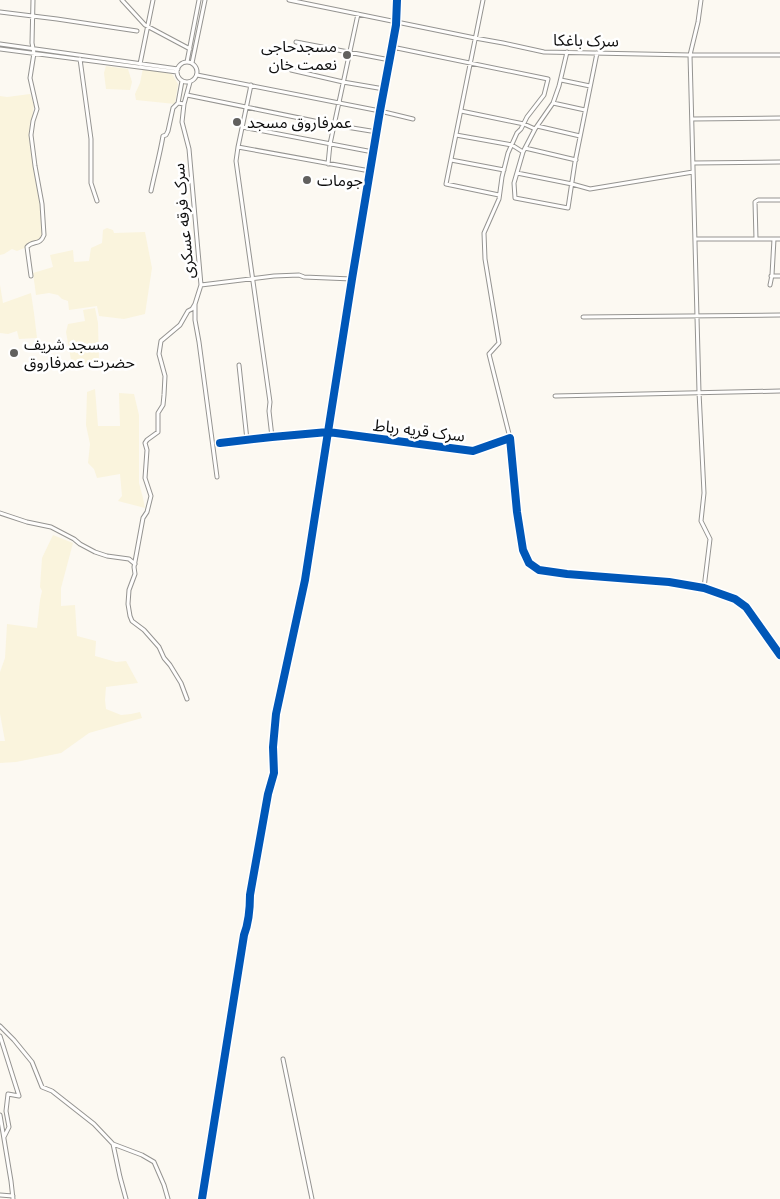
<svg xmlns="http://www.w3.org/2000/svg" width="780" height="1199" font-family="Merriweather,'Noto Sans Arabic',serif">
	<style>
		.farmland { fill: #faf4dd }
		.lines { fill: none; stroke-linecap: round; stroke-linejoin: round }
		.minor-casing { stroke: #959491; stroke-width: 5 }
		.minor { stroke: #fffefd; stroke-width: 3 }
		.cycleway-casing { stroke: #fff; stroke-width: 11 }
		.cycleway { stroke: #0057b8; stroke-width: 8 }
		.poi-dot { fill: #61605e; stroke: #fff; stroke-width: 2 }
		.labels { text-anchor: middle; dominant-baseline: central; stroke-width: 5; stroke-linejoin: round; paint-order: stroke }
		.street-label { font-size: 16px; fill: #0e0e0e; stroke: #fff }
		.poi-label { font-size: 16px; fill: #0e0e0e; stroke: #fff; text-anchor: start }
	</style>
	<rect width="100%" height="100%" fill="#fcf9f2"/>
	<path class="farmland" d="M 106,66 L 128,69 L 132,82 L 130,90 L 106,89 L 104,73 Z
		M 143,68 L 172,74 L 178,84 L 175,104 L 136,100 L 135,94 L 140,83 Z
		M 30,94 L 34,105 L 29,138 L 32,157 L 43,206 L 42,236 L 42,240 L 27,247 L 17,251 L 12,249 L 4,254 L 0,255 L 0,96 L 7,97 Z
		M 107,228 L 113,230 L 114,233 L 145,232 L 152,268 L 145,314 L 124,319 L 99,316 L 97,306 L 69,310 L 68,301 L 62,299 L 58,295 L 49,293 L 36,295 L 33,273 L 53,267 L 50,255 L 73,250 L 74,262 L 89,261 L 91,248 L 102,243 L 103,230 Z
		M 0,285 L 3,303 L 31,293 L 34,313 L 37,338 L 19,339 L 17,331 L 8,334 L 0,333 Z
		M 95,308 L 98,323 L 99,362 L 72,365 L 66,332 L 68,324 L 85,321 L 83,310 Z
		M 95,389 L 98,426 L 120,426 L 119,393 L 134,394 L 139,415 L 139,483 L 143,498 L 145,508 L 118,501 L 122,496 L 120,474 L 97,478 L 94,469 L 88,463 L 90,444 L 86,425 L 87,392 Z
		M 53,535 L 73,543 L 61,588 L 61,606 L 75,605 L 77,636 L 96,641 L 95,656 L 116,662 L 126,661 L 138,683 L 106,687 L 105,700 L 106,709 L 121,715 L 131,714 L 140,712 L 142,718 L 89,733 L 61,753 L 16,762 L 0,763 L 0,741 L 5,741 L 0,714 L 0,672 L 5,658 L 7,624 L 37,628 L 40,600 L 42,591 L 40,587 L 42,558 Z"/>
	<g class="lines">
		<g class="minor-casing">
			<path id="minor" d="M 122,0 L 145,25 L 190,49
				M 289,0 L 475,38 L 503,43 L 544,52 L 690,55 L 780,55
				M 397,0 L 396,25 L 392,47 L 380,111 L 352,279 L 328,432 L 473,451 L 510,438 L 517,512 L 523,550 L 529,563 L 539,570 L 567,574 L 669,582 L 704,588 L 735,599 L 746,607 L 780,655
				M 483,0 L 446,184 L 499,195
				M 701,0 L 698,22 L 690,55 L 699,392 L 704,493 L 701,521 L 710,539 L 704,588
				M 0,12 L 57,19 L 137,31
				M 296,42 L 390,60
				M 0,44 L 178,69
				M 392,47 L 548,79 L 544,95 L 527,117 L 521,129 L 517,133 L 508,153 L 502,177 L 499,199 L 484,233 L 485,259 L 499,343 L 489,354 L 510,438
				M 0,49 L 177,72
				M 567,52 L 559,86 L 553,103 L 535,129 L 523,152 L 514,183 L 515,198 L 568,208 L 575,162 L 597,53
				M 80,59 L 91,139 L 91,183 L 97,201
				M 187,62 L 199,0
				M177 72a10 10 0 1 1 20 0a10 10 0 1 1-20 0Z
				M 192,63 L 205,0
				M 140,64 L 153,0
				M 291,70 L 343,82 L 384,89
				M 197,75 L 380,111 L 413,119
				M 561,80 L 590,86
				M 182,81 L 178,103 L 184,104
				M 190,82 L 184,104 L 182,122 L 189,149 L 201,285 L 195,304 L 195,320 L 199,342 L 217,477
				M 251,85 L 238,147 L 236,161 L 270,402 L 269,411 L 272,437
				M 187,95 L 334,125 L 377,132
				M 553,103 L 585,110
				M 461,111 L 524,124 L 535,129
				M 692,119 L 780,118
				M 537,126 L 580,136
				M 242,127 L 373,152
				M 456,135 L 512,145 L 523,152
				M 238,147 L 370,171
				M 525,148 L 576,160
				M 451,160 L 504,170
				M 693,163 L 780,162
				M 328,164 L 330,144 L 358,14
				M 517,173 L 572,184 L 590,189 L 693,172
				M 151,191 C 155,172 160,154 163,136 L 166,135 L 168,131 L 173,108 L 178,103
				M 695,239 L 780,239
				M 756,239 L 755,202 L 758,200 L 780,200
				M 31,276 L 27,247 C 33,240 40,246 44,235 L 42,204 L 35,166 L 31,135 L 33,121 L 37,109 L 30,78 L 34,53 L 32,43 L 33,0
				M 771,276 L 780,276
				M 201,285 L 274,276 L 299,275 L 304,277 L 352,279
				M 770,285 L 772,275 L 774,239
				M 583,317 L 780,315
				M 239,365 L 247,440
				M 555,396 L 780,391
				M 0,513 L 27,522 L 51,527 L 74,539 L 80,544 L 95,552 L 107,556 L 129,559 L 135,564
				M 187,699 L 181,683 L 170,665 L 164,658 L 159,647 L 144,630 L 132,621 L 130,616 L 128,604 L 129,590 L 135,574 L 134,567 L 143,518 L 147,512 L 151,496 L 145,478 L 147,450 L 145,443 L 147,440 L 158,432 L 158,413 L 163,405 L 164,395 L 165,376 L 159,354 L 161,341 L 180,325 L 188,311 L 192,309 L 195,304
				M 0,1026 L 14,1040 L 32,1062 L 42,1087 L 52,1091 L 94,1124 L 113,1144 L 142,1155 L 154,1162 L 164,1185 L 168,1199
				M 0,1036 L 19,1096 L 8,1094 L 6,1111 L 9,1127 L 4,1137
				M 283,1059 L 312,1199
				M 0,1115 L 11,1181 L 13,1199
				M 113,1144 L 120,1177 L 126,1199
				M 0,1195 L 13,1196
				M 202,1199 L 244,935 C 249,922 250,909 250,895 L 268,794 L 274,773 L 273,747 L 276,714 L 305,580 L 328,432 L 272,437 L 220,443"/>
		</g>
		<use href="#minor" class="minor"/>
		<g class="cycleway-casing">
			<path id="cycleway" d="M 397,0 L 396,25 L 392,47 L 380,111 L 352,279 L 328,432 L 473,451 L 510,438 L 517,512 L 523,550 L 529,563 L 539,570 L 567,574 L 669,582 L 704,588 L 735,599 L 746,607 L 780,655
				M 202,1199 L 244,935 C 249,922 250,909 250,895 L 268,794 L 274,773 L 273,747 L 276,714 L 305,580 L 328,432 L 272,437 L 220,443"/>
		</g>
		<use href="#cycleway" class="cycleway"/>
	</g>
	<g class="poi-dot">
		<circle cx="347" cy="55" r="5"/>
		<circle cx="237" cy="122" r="5"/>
		<circle cx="307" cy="180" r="5"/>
		<circle cx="14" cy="353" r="5"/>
	</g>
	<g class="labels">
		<g class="street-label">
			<text transform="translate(586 40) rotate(1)">سرک باغکا</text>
			<text transform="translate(183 221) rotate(-95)">سرک فرقه عسکری</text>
			<text transform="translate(419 430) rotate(7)">سرک قریه رباط</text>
		</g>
		<g class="poi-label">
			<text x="337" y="46" text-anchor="end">مسجدحاجی<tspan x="337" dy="18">نعمت خان</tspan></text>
			<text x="247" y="122">عمرفاروق مسجد</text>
			<text x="317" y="180">جومات</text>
			<text x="24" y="344">مسجد شریف<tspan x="24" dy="18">حضرت عمرفاروق</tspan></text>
		</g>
	</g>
</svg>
